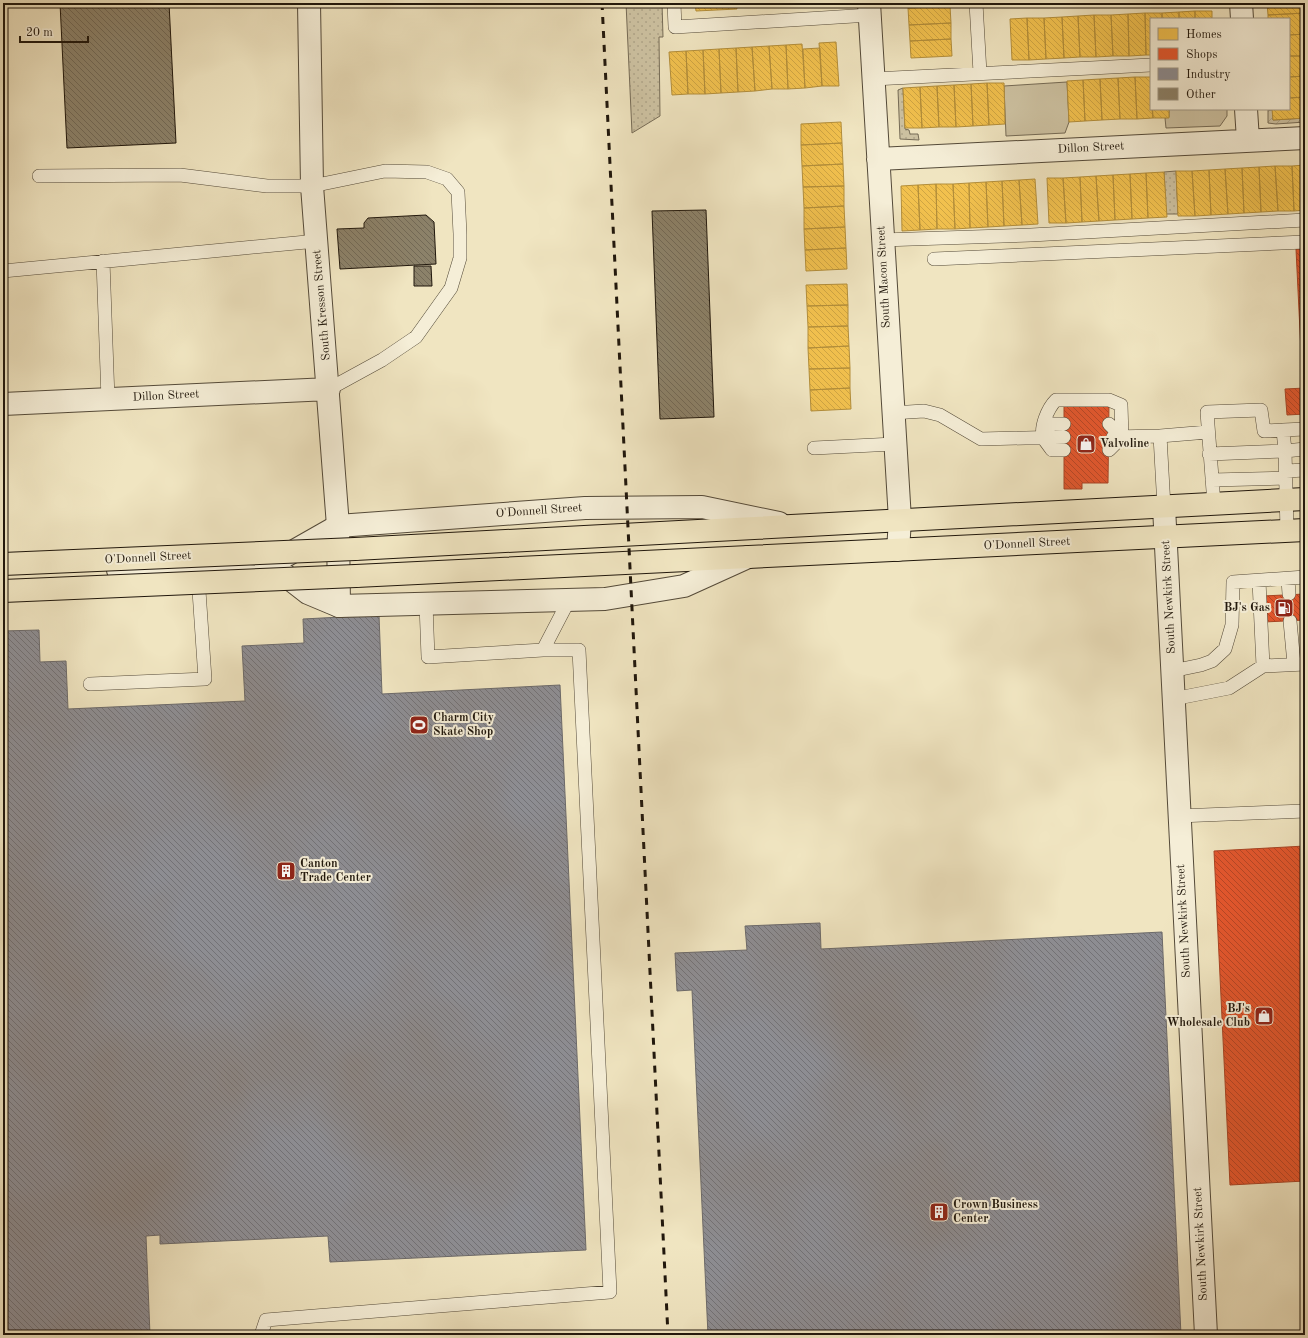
<svg xmlns="http://www.w3.org/2000/svg" width="1308" height="1338" font-family="'Old Standard TT',serif">
	<style>
		.grass { fill: url(#grass-dots); stroke: #766c57 }
		.park { fill: #cdc2a2; stroke: #766c57 }
		.garden { fill: url(#garden-furrows); stroke: #766c57 }
		.homes { fill: url(#homes-back-hatch); stroke: #b38e3a }
		.shops { fill: url(#shops-back-hatch); stroke: #a94424 }
		.industry { fill: url(#industry-back-hatch); stroke: #6c6a6a }
		.building { fill: url(#building-back-hatch); stroke: #20170c }
		.lines { fill: none; stroke-linecap: round; stroke-linejoin: round }
		.service-casing { stroke: #544a39; stroke-width: 14 }
		.minor-casing { stroke: #544a39; stroke-width: 24 }
		.tertiary-casing { stroke: #544a39; stroke-width: 24 }
		.primary-casing { stroke: #20170c; stroke-width: 24 }
		.service { stroke: #f5eed7; stroke-width: 13 }
		.minor { stroke: #f5eed7; stroke-width: 22 }
		.tertiary { stroke: #f5eed7; stroke-width: 22 }
		.primary { stroke: #f0e5c1; stroke-width: 22 }
		.rail { stroke: #20170c; stroke-width: 3; stroke-dasharray: 7 7; stroke-linecap: butt }
		.primary-bridge-casing { stroke: #20170c; stroke-width: 24; stroke-linecap: butt }
		.primary-bridge { stroke: #f0e5c1; stroke-width: 22 }
		.labels { text-anchor: middle; dominant-baseline: central; stroke-width: 4; stroke-linejoin: round; paint-order: stroke }
		.street-label { font-size: 12px; fill: #20170c; stroke: #f5eed7 }
		.poi-label { font-size: 12px; font-weight: bold; fill: #20170c; stroke: #f5eed7; text-anchor: start }
	</style>
	<defs>
		<pattern id="grass-dots" width="8" height="8" patternUnits="userSpaceOnUse"><rect width="8" height="8" fill="#cdc2a2"/><path d="M2 2h.1M6 6h.1" fill="none" stroke="#b0a68a" stroke-width="1.8" stroke-linecap="round"/></pattern>
		<pattern id="garden-furrows" width="10" height="10" patternUnits="userSpaceOnUse"><rect width="10" height="10" fill="#cdc2a2"/><path d="M-1 1l2-2M0 10L10 0M9 11l2-2" fill="none" stroke="#b0a68a"/></pattern>
		<pattern id="homes-back-hatch" width="6" height="6" patternUnits="userSpaceOnUse"><rect width="6" height="6" fill="#f2c14e"/><path d="M-1 5l2 2M0 0l6 6M5-1l2 2" fill="none" stroke="#cfa543"/></pattern>
		<pattern id="shops-back-hatch" width="6" height="6" patternUnits="userSpaceOnUse"><rect width="6" height="6" fill="#e4572e"/><path d="M-1 5l2 2M0 0l6 6M5-1l2 2" fill="none" stroke="#b84726"/></pattern>
		<pattern id="industry-back-hatch" width="6" height="6" patternUnits="userSpaceOnUse"><rect width="6" height="6" fill="#8d8d92"/><path d="M-1 5l2 2M0 0l6 6M5-1l2 2" fill="none" stroke="#737276"/></pattern>
		<pattern id="building-back-hatch" width="6" height="6" patternUnits="userSpaceOnUse"><rect width="6" height="6" fill="#8c826a"/><path d="M-1 5l2 2M0 0l6 6M5-1l2 2" fill="none" stroke="#726956"/></pattern>
	</defs>
	<rect width="100%" height="100%" fill="#f0e5c1"/>
	<filter id="stains"><feTurbulence type="fractalNoise" baseFrequency=".005" numOctaves="4"/><feColorMatrix values="0 0 0 0 .2 0 0 0 0 .09 0 0 0 0 .02 0 0 0 .5 -.17"/></filter>
	<radialGradient id="worn" r=".72"><stop offset=".6" stop-color="#630" stop-opacity="0"/><stop offset="1" stop-color="#630" stop-opacity=".3"/></radialGradient>
	<path class="grass" d="M 626,3 L 662,3 L 663,37 L 659,37 L 660,116 L 632,133 Z
		M 903,88 L 905,129 L 909,130 L 910,134 L 918,134 L 919,140 L 900,139 L 898,90 Z
		M 1176,171 L 1178,214 L 1166,214 L 1164,172 Z"/>
	<path class="park" d="M 1067,82 L 1069,122 L 1065,133 L 1006,136 L 1004,86 Z
		M 1169,109 L 1227,109 L 1227,116 L 1220,126 L 1166,128 L 1165,118 L 1169,117 Z"/>
	<path class="garden" d="M 1268,110 L 1273,110 L 1273,120 L 1305,118 L 1305,122 L 1276,124 L 1268,123 Z"/>
	<path class="homes" d="M 695,3 L 736,3 L 737,9 L 696,11 Z
		M 908,3 L 950,3 L 950,6 L 908,8 Z
		M 1267,3 L 1305,3 L 1305,13 L 1268,15 Z
		M 950,6 L 951,23 L 909,25 L 908,8 Z
		M 1195,11 L 1212,11 L 1212,19 L 1195,19 Z
		M 1195,11 L 1195,19 L 1179,19 L 1179,12 Z
		M 1179,12 L 1179,19 L 1162,19 L 1162,13 Z
		M 1145,13 L 1162,13 L 1162,19 L 1151,19 L 1151,55 L 1146,55 Z
		M 1145,13 L 1146,55 L 1129,56 L 1128,14 Z
		M 1305,13 L 1305,34 L 1289,35 L 1289,19 L 1268,19 L 1268,15 Z
		M 1128,14 L 1129,56 L 1113,56 L 1111,15 Z
		M 1094,15 L 1111,15 L 1113,56 L 1096,57 Z
		M 1094,15 L 1096,57 L 1080,57 L 1078,16 Z
		M 1078,16 L 1080,57 L 1064,58 L 1062,17 Z
		M 1062,17 L 1064,58 L 1046,59 L 1044,18 Z
		M 1027,18 L 1044,18 L 1046,59 L 1029,60 Z
		M 1027,18 L 1029,60 L 1012,60 L 1010,19 Z
		M 951,23 L 951,39 L 910,41 L 909,25 Z
		M 1305,34 L 1305,56 L 1289,56 L 1289,35 Z
		M 951,39 L 952,56 L 911,58 L 910,41 Z
		M 836,42 L 839,86 L 822,86 L 819,43 Z
		M 802,44 L 805,88 L 788,89 L 786,45 Z
		M 786,45 L 788,89 L 772,89 L 769,46 Z
		M 769,46 L 772,89 L 755,91 L 752,47 Z
		M 752,47 L 755,91 L 738,92 L 736,48 Z
		M 736,48 L 738,92 L 721,93 L 719,49 Z
		M 820,48 L 822,86 L 805,88 L 803,49 Z
		M 719,49 L 721,93 L 705,94 L 703,50 Z
		M 703,50 L 705,94 L 688,94 L 686,51 Z
		M 686,51 L 688,94 L 672,95 L 669,52 Z
		M 1289,56 L 1305,56 L 1305,76 L 1289,77 Z
		M 1305,76 L 1305,97 L 1289,98 L 1289,77 Z
		M 1135,77 L 1151,77 L 1153,118 L 1137,119 Z
		M 1135,77 L 1137,119 L 1120,119 L 1118,78 Z
		M 1118,78 L 1120,119 L 1102,120 L 1100,79 Z
		M 1100,79 L 1102,120 L 1085,121 L 1083,80 Z
		M 1083,80 L 1085,121 L 1069,122 L 1067,81 Z
		M 987,83 L 1004,83 L 1005,124 L 989,125 Z
		M 987,83 L 989,125 L 973,126 L 971,84 Z
		M 971,84 L 973,126 L 956,127 L 954,85 Z
		M 954,85 L 956,127 L 939,127 L 937,86 Z
		M 937,86 L 939,127 L 922,128 L 920,87 Z
		M 920,87 L 922,128 L 905,128 L 903,88 Z
		M 1305,97 L 1305,118 L 1273,120 L 1272,109 L 1289,109 L 1289,98 Z
		M 1152,109 L 1169,109 L 1169,118 L 1153,118 Z
		M 841,122 L 842,143 L 801,145 L 801,124 Z
		M 842,143 L 843,164 L 802,166 L 801,145 Z
		M 843,164 L 844,186 L 803,187 L 802,166 Z
		M 1305,165 L 1305,210 L 1294,211 L 1292,166 Z
		M 1275,166 L 1278,211 L 1261,212 L 1259,167 Z
		M 1275,166 L 1292,166 L 1294,211 L 1278,211 Z
		M 1259,167 L 1261,212 L 1244,213 L 1242,168 Z
		M 1242,168 L 1244,213 L 1228,214 L 1225,169 Z
		M 1225,169 L 1228,214 L 1211,215 L 1209,170 Z
		M 1209,170 L 1211,215 L 1195,216 L 1192,171 Z
		M 1176,171 L 1192,171 L 1195,216 L 1178,216 Z
		M 1164,172 L 1167,217 L 1148,218 L 1146,173 Z
		M 1146,173 L 1148,218 L 1132,219 L 1130,174 Z
		M 1130,174 L 1132,219 L 1115,220 L 1113,175 Z
		M 1113,175 L 1115,220 L 1099,221 L 1096,176 Z
		M 1096,176 L 1099,221 L 1082,222 L 1080,177 Z
		M 1080,177 L 1082,222 L 1066,223 L 1063,178 Z
		M 1047,178 L 1063,178 L 1066,223 L 1049,223 Z
		M 1035,179 L 1038,224 L 1022,225 L 1019,180 Z
		M 1019,180 L 1022,225 L 1004,226 L 1002,181 Z
		M 1002,181 L 1004,226 L 988,227 L 986,182 Z
		M 986,182 L 988,227 L 970,228 L 969,183 Z
		M 969,183 L 970,228 L 955,229 L 953,184 Z
		M 936,184 L 937,229 L 920,230 L 918,185 Z
		M 936,184 L 953,184 L 955,229 L 937,229 Z
		M 918,185 L 920,230 L 902,231 L 901,186 Z
		M 844,186 L 844,206 L 804,208 L 803,187 Z
		M 844,206 L 845,227 L 804,229 L 804,208 Z
		M 845,227 L 846,248 L 805,250 L 804,229 Z
		M 846,248 L 847,269 L 806,271 L 805,250 Z
		M 847,284 L 848,305 L 807,306 L 806,285 Z
		M 848,305 L 848,326 L 808,327 L 807,306 Z
		M 848,326 L 849,346 L 808,348 L 808,327 Z
		M 849,346 L 850,368 L 809,369 L 808,348 Z
		M 850,368 L 850,388 L 810,390 L 809,369 Z
		M 850,388 L 851,409 L 811,411 L 810,390 Z"/>
	<path class="shops" d="M 1296,249 L 1305,249 L 1305,372 L 1302,372 Z
		M 1305,388 L 1305,414 L 1287,415 L 1285,389 Z
		M 1064,403 L 1109,403 L 1108,483 L 1082,483 L 1082,489 L 1064,489 Z
		M 1305,594 L 1305,620 L 1264,622 L 1263,596 Z
		M 1305,846 L 1305,1181 L 1230,1185 L 1214,851 Z"/>
	<path class="industry" d="M 379,615 L 382,694 L 560,685 L 586,1250 L 330,1262 L 328,1236 L 160,1244 L 160,1235 L 146,1236 L 150,1335 L 3,1335 L 3,631 L 39,630 L 40,662 L 66,661 L 68,709 L 245,701 L 242,646 L 304,643 L 303,619 Z
		M 820,923 L 821,949 L 1162,932 L 1181,1335 L 708,1335 L 692,990 L 677,991 L 675,953 L 747,950 L 745,926 Z"/>
	<path class="building" d="M 60,3 L 169,3 L 176,143 L 67,148 Z
		M 706,210 L 714,417 L 660,419 L 652,211 Z
		M 426,215 L 434,222 L 436,264 L 340,269 L 337,229 L 364,228 L 364,223 L 368,218 Z
		M 414,266 L 431,266 L 432,286 L 414,286 Z"/>
	<g class="lines">
		<g class="service-casing">
			<path id="service" d="M 674,3 L 675,27 L 870,15
				M 976,3 L 980,73
				M 873,79 L 1151,65
				M 39,176 L 180,175 L 267,186 L 312,186 L 385,171 L 427,172 L 447,179 L 458,192 L 460,234 L 460,258 L 451,288 L 416,337 L 382,360 L 329,389
				M 882,240 L 1031,235 L 1305,220
				M 934,259 L 1305,242
				M 103,261 L 108,399
				M 3,271 L 317,241
				M 892,413 L 924,411 L 940,415 L 981,439 L 1064,437
				M 1109,424 L 1122,437
				M 1044,436 L 1051,424 L 1064,424
				M 1160,436 L 1208,432
				M 1113,437 L 1160,436 L 1164,507
				M 814,448 L 894,444
				M 1064,450 L 1052,450 C 1049,446 1046,442 1044,439 C 1039,428 1048,408 1056,400 L 1109,400 L 1121,405 L 1122,437 L 1109,450
				M 1209,454 L 1285,451 L 1283,430 L 1305,429
				M 1286,471 L 1305,470
				M 1212,480 L 1286,478
				M 1214,504 L 1207,412 L 1261,410 L 1264,431 L 1283,430
				M 1287,531 L 1285,451 L 1305,449
				M 1288,579 L 1289,594
				M 1259,581 L 1263,666
				M 426,604 L 428,657 L 543,650 L 569,600
				M 1290,621 L 1294,664
				M 1172,671 L 1201,665 L 1212,661 L 1225,649 L 1232,625 L 1233,582 L 1305,577
				M 90,684 L 205,679 L 198,576
				M 1173,699 L 1229,688 L 1263,666 L 1305,664
				M 1178,816 L 1305,811
				M 261,1335 L 266,1320 L 610,1292 L 579,650 L 543,650"/>
		</g>
		<g class="minor-casing">
			<path id="minor" d="M 309,3 L 312,186 L 338,526 L 339,606
				M 869,3 L 900,520 L 898,550
				M 1241,3 L 1242,19
				M 1246,109 L 1248,140
				M 878,159 L 1305,138
				M 3,404 L 329,389
				M 1164,507 L 1206,1335"/>
		</g>
		<g class="tertiary-casing">
			<path id="tertiary" d="M 287,555 L 338,526 L 585,508 L 702,507 L 779,523
				M 118,570 L 254,566 L 281,572 L 308,593 L 339,606 L 605,599 L 684,586 L 748,557"/>
		</g>
		<g class="primary-casing">
			<path id="primary" d="M 355,549 L 1305,499
				M 356,576 L 1305,530"/>
		</g>
		<use href="#service" class="service"/>
		<use href="#minor" class="minor"/>
		<use href="#tertiary" class="tertiary"/>
		<use href="#primary" class="primary"/>
		<path class="rail" d="M 602,3 L 668,1335"/>
		<g class="primary-bridge-casing">
			<path id="primary-bridge" d="M 3,564 L 355,549
				M 3,591 L 356,576"/>
		</g>
		<use href="#primary-bridge" class="primary-bridge"/>
	</g>
	<defs>
		<g id="shop-square" transform="scale(1)"><rect x="-9" y="-9" width="18" height="18" rx="4" fill="#8f2418" stroke="#f5eed7"/><path d="M-5-2.5h2.3a2.7 3.5 0 0 1 5.4 0H5L5.5 6h-11ZM-1.5-2.5h3a1.5 2.3 0 0 0-3 0Z" fill="#fff"/></g>
		<g id="fuel-square" transform="scale(1)"><rect x="-9" y="-9" width="18" height="18" rx="4" fill="#8f2418" stroke="#f5eed7"/><path d="M-5.5-6h7V0h2V4h1.3V-2.5L3-4.5l.8-.8L6-3V5H2.5V1h-1V6h-7ZM-4.2-4.7v3.2H.2V-4.7Z" fill="#fff"/></g>
		<g id="stadium-square" transform="scale(1)"><rect x="-9" y="-9" width="18" height="18" rx="4" fill="#8f2418" stroke="#f5eed7"/><path d="M0-5a6.5 5 0 1 0 0 10a6.5 5 0 1 0 0-10ZM-3.5-1.8h7v3.6h-7Z" fill="#fff"/></g>
		<g id="building-square" transform="scale(1)"><rect x="-9" y="-9" width="18" height="18" rx="4" fill="#8f2418" stroke="#f5eed7"/><path d="M-4-6H4V6H1V3H-1V6H-4ZM-2.5-4.3h1.7v1.8h-1.7ZM.8-4.3h1.7v1.8H.8ZM-2.5-1h1.7V.8h-1.7ZM.8-1h1.7V.8H.8Z" fill="#fff"/></g>
	</defs>
	<g fill-rule="evenodd">
		<use href="#shop-square" x="1086" y="444"/>
		<use href="#fuel-square" x="1284" y="608"/>
		<use href="#stadium-square" x="419" y="725"/>
		<use href="#building-square" x="286" y="871"/>
		<use href="#shop-square" x="1264" y="1016"/>
		<use href="#building-square" x="939" y="1212"/>
	</g>
	<g class="labels">
		<g class="street-label">
			<text transform="translate(1091 148) rotate(-3)">Dillon Street</text>
			<text transform="translate(884 277) rotate(-93)">South Macon Street</text>
			<text transform="translate(322 305) rotate(-95)">South Kresson Street</text>
			<text transform="translate(166 396) rotate(-3)">Dillon Street</text>
			<text transform="translate(539 511) rotate(-4)">O'Donnell Street</text>
			<text transform="translate(1027 544) rotate(-3)">O'Donnell Street</text>
			<text transform="translate(148 558) rotate(-3)">O'Donnell Street</text>
			<text transform="translate(1169 597) rotate(-93)">South Newkirk Street</text>
			<text transform="translate(1184 921) rotate(-93)">South Newkirk Street</text>
			<text transform="translate(1201 1244) rotate(-93)">South Newkirk Street</text>
		</g>
		<g class="poi-label">
			<text x="1100" y="444">Valvoline</text>
			<text x="1270" y="608" text-anchor="end">BJ's Gas</text>
			<text x="433" y="718">Charm City<tspan x="433" dy="14">Skate Shop</tspan></text>
			<text x="300" y="864">Canton<tspan x="300" dy="14">Trade Center</tspan></text>
			<text x="1250" y="1009" text-anchor="end">BJ's<tspan x="1250" dy="14">Wholesale Club</tspan></text>
			<text x="953" y="1205">Crown Business<tspan x="953" dy="14">Center</tspan></text>
		</g>
	</g>
	<rect width="1308" height="1338" fill="none" stroke="#f0e5c1" stroke-width="16"/>
	<rect x="4" y="4" width="1300" height="1330" fill="none" stroke="#20170c" stroke-width="2"/>
	<rect x="8" y="8" width="1292" height="1322" fill="none" stroke="#20170c"/>
	<rect x="1150" y="18" width="140" height="92" fill="#f5eed7" stroke="#a09886"/>
	<rect x="1158" y="28" width="20" height="12" fill="#f2c14e" stroke="#a09886"/>
	<text x="1186" y="38" font-size="12" fill="#20170c">Homes</text>
	<rect x="1158" y="48" width="20" height="12" fill="#e4572e" stroke="#a09886"/>
	<text x="1186" y="58" font-size="12" fill="#20170c">Shops</text>
	<rect x="1158" y="68" width="20" height="12" fill="#8d8d92" stroke="#a09886"/>
	<text x="1186" y="78" font-size="12" fill="#20170c">Industry</text>
	<rect x="1158" y="88" width="20" height="12" fill="#8c826a" stroke="#a09886"/>
	<text x="1186" y="98" font-size="12" fill="#20170c">Other</text>
	<path d="M20 36v6h68v-6" fill="none" stroke="#20170c" stroke-width="2"/>
	<text x="26" y="36" font-size="12" fill="#20170c" stroke="#f5eed7" stroke-width="3" paint-order="stroke">20 m</text>
	<rect width="100%" height="100%" filter="url(#stains)"/>
	<rect width="100%" height="100%" fill="url(#worn)"/>
</svg>
